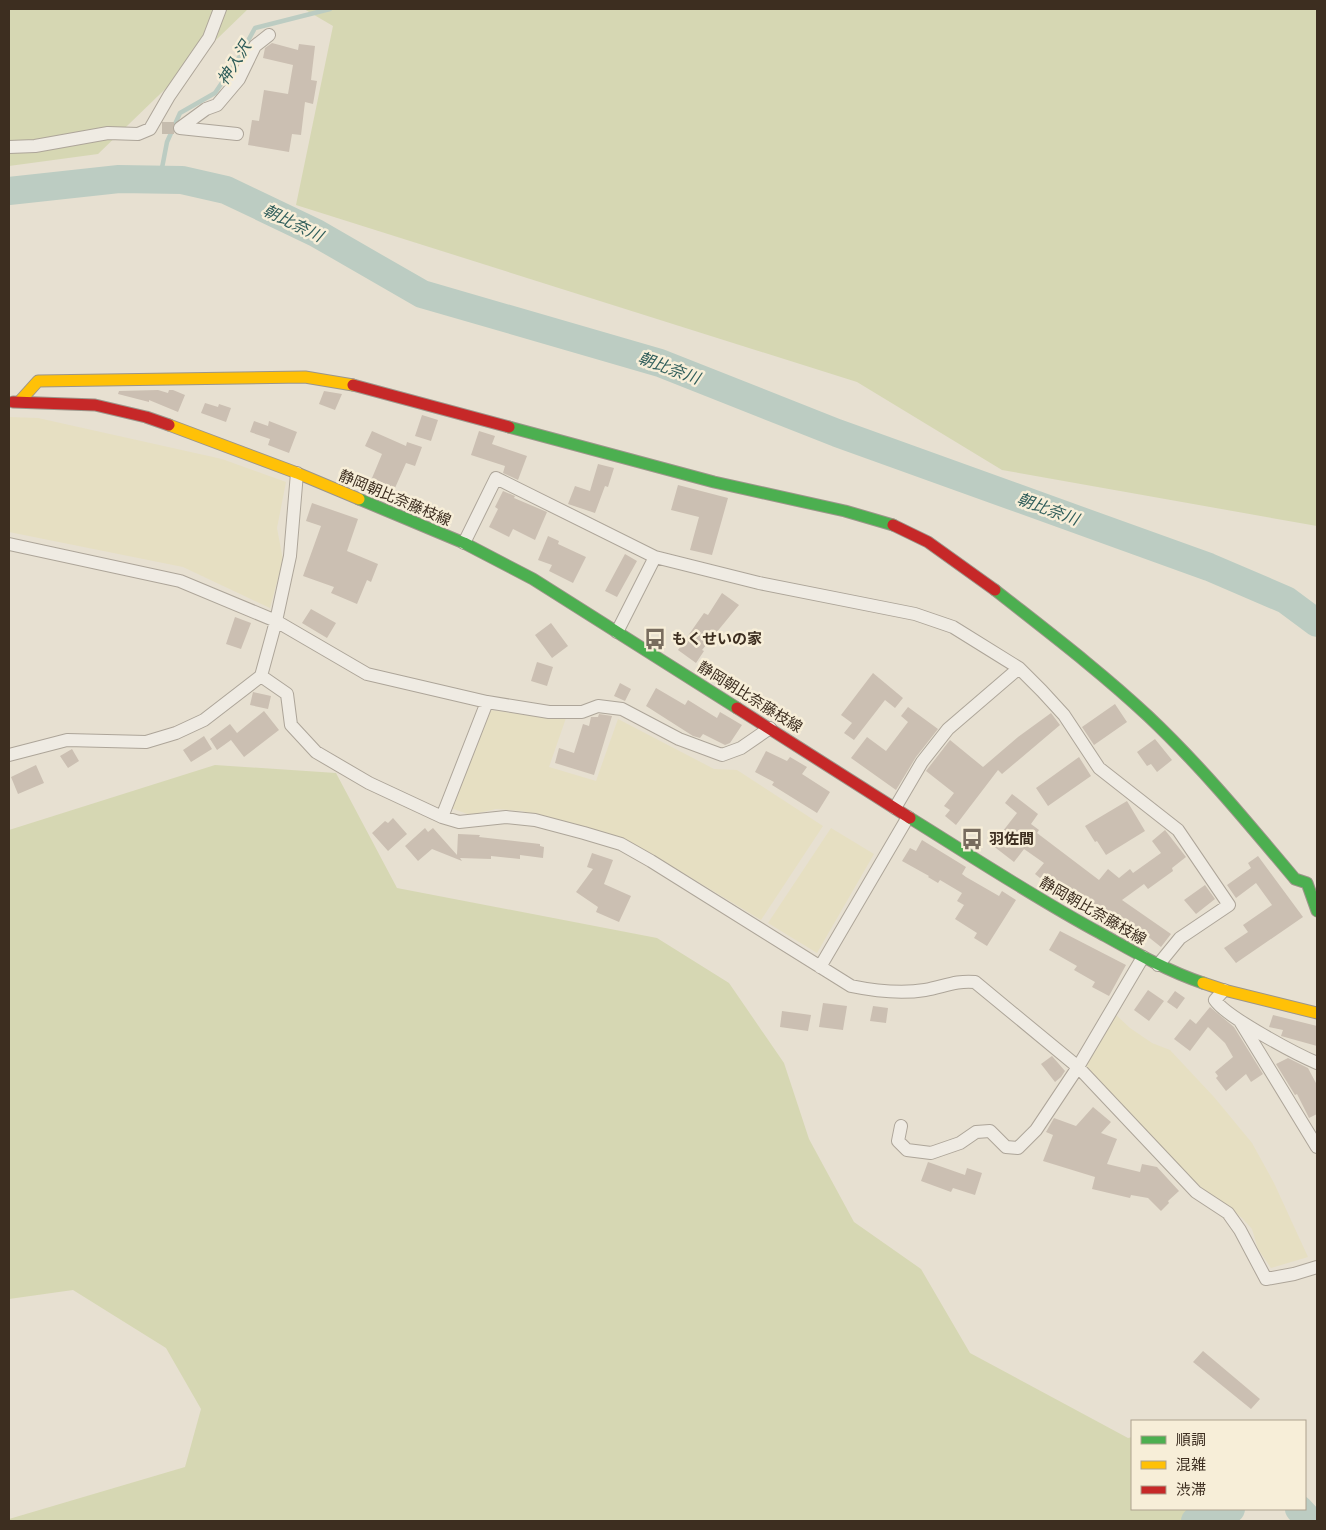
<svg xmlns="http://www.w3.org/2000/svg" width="1326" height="1530" font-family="'Crimson Pro','Noto Sans JP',serif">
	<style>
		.farmland { fill: #e6dfc2 }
		.green { fill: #d6d7b3 }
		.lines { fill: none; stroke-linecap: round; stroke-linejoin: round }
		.stream { stroke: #bcccc2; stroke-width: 4.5 }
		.river { stroke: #bcccc2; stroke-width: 28 }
		.building { fill: #cbbfb2 }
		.street-tunnel { stroke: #c5bcae; stroke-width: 12; stroke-dasharray: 12 6; stroke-linecap: butt }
		.street-casing { stroke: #ada599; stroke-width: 14 }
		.fast-casing { stroke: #9c958a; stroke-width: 13 }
		.slow-casing { stroke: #9c958a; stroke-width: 13 }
		.jam-casing { stroke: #9c958a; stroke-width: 13 }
		.street { stroke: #efebe3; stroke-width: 12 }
		.fast { stroke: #4caf50; stroke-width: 11 }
		.slow { stroke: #ffc107; stroke-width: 11 }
		.jam { stroke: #c62828; stroke-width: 11 }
		.labels { text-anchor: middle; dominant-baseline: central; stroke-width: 5; stroke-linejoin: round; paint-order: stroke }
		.street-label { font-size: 15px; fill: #3d2e20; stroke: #f7eed8 }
		.poi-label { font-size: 15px; font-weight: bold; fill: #3d2e20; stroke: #f7eed8; text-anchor: start }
		.water-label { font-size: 16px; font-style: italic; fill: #2f5d5a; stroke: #f7eed8 }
	</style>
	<rect width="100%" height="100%" fill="#e7e0d1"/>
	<path class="farmland" d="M 9,417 L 38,418 L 222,459 L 286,482 L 277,528 L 283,560 L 270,608 L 183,567 L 9,532 Z
		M 490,710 L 542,717 L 566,718 L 549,767 L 596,781 L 618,719 L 714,769 L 737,770 L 823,826 L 761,920 L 652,854 L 613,835 L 522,811 L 496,809 L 470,815 L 451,808 Z
		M 831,828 L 874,854 L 817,953 L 768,923 Z
		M 1114,1013 L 1130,1028 L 1152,1043 L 1170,1050 L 1214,1097 L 1252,1143 L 1274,1183 L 1308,1257 L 1271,1268 L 1258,1249 L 1252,1229 L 1242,1218 L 1223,1203 L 1212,1198 L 1161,1148 L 1087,1069 L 1086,1064 Z"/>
	<path class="green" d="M 9,9 L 248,9 L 98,154 L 9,166 Z
		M 304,9 L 1317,9 L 1317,526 L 1002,470 L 857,382 L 296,205 L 333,26 Z
		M 215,765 L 336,773 L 397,888 L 657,938 L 729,983 L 784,1063 L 809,1139 L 854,1222 L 921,1269 L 970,1353 L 1128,1438 L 1132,1437 L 1132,1509 L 1225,1509 L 1232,1521 L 9,1521 L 9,1519 L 185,1467 L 201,1409 L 166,1348 L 73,1290 L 9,1299 L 9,830 Z"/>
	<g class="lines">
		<path class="stream" d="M 153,179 L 162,168 L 167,142 L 180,113 L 215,93 L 238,59 L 255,28 L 330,9"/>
		<path class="river" d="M 9,191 L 119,179 L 182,180 L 226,190 L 316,233 L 422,294 L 660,363 L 837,433 L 1209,567 L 1286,600 L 1317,623
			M 1299,1509 L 1310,1521
			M 1195,1521 L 1231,1509"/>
	</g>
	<path class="building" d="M 272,43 L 298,50 L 299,44 L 315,46 L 311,80 L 317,81 L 313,104 L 305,102 L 301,135 L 292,134 L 289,152 L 248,145 L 252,120 L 259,121 L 264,90 L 288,94 L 293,65 L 263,58 L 265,48 Z
		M 158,390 L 168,393 L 169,390 L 173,390 L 185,395 L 178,412 L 149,400 L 149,402 L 118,394 L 119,391 Z
		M 324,391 L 342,394 L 335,410 L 319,404 Z
		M 205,403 L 218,407 L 219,404 L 231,408 L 226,422 L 201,413 Z
		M 422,415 L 438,420 L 431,441 L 415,436 Z
		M 254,421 L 268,426 L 269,421 L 297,432 L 289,453 L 268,445 L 270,439 L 250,432 Z
		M 372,431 L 406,446 L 407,442 L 422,447 L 415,466 L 406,463 L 395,488 L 372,478 L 382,454 L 365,446 Z
		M 479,431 L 495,436 L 492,444 L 527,456 L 518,480 L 503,473 L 505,466 L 471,455 Z
		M 598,464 L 614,468 L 608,487 L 605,486 L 595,513 L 568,504 L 575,486 L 590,491 Z
		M 678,485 L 728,498 L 712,555 L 690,550 L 699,517 L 671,510 Z
		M 503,491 L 515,496 L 514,498 L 547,512 L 535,540 L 513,529 L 509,537 L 489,527 L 498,509 L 495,507 Z
		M 312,503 L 358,519 L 347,551 L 378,564 L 371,582 L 367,580 L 357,604 L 331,593 L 334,587 L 303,576 L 321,526 L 306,521 Z
		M 548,536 L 559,541 L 558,544 L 586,557 L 573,583 L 549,571 L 552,565 L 538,560 Z
		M 625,554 L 637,561 L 617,597 L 605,591 Z
		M 722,593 L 739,605 L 702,650 L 704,651 L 696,663 L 678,650 L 704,613 L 708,615 Z
		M 311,609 L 336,623 L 327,638 L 302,623 Z
		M 235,617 L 251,623 L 241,649 L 226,644 Z
		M 551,623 L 568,646 L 552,658 L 535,635 Z
		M 537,662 L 553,667 L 547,686 L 531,681 Z
		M 873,673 L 903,698 L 895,708 L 885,700 L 854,740 L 844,733 L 852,723 L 841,715 Z
		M 620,683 L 631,689 L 625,701 L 614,696 Z
		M 656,688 L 685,705 L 688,700 L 717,718 L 720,712 L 742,725 L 730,743 L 725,745 L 703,734 L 700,738 L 693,736 L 646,706 Z
		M 253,692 L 271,696 L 268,709 L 250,705 Z
		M 1115,704 L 1127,722 L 1094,745 L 1082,727 Z
		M 908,707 L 938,729 L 916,757 L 896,790 L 851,758 L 867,737 L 886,751 L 908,722 L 901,716 Z
		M 264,711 L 279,730 L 244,757 L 231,740 L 217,750 L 210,739 L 230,724 L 237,733 Z
		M 1051,713 L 1060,725 L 1002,774 L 998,770 L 956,825 L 945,816 L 950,810 L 944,806 L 954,793 L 926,771 L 950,740 L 983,767 L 1018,737 Z
		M 599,714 L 612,716 L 594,775 L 555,763 L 559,748 L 574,753 L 583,724 L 589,726 L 591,717 L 598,717 Z
		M 204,736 L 212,749 L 191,762 L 183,750 Z
		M 1155,739 L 1172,760 L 1157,772 L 1151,764 L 1147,766 L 1137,752 Z
		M 72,749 L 79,761 L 68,768 L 60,756 Z
		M 766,751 L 787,761 L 790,757 L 807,767 L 802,774 L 830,792 L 817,813 L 772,785 L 774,782 L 755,772 Z
		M 1079,757 L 1091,776 L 1048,806 L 1036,788 Z
		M 36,765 L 44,783 L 18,794 L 11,777 Z
		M 1012,794 L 1038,814 L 1031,824 L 1039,830 L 1037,833 L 1099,880 L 1108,869 L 1119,878 L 1130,869 L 1133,873 L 1161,853 L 1152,841 L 1165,830 L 1186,857 L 1172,868 L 1173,871 L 1148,889 L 1144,884 L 1122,900 L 1171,934 L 1161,947 L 1132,924 L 1127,930 L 1098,910 L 1095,914 L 1080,903 L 1083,899 L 1050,875 L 1045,882 L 1035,874 L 1044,863 L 1024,849 L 1014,862 L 992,845 L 1017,813 L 1005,803 Z
		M 1127,801 L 1145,831 L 1106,855 L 1097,841 L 1095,842 L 1085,826 Z
		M 393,818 L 407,834 L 388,851 L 372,833 L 385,821 L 388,823 Z
		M 425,828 L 428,832 L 433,828 L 457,855 L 458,834 L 480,835 L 479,837 L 540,844 L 540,846 L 544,847 L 543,858 L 520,855 L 520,859 L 491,856 L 491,859 L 460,858 L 462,861 L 432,849 L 418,861 L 405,846 Z
		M 922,840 L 966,867 L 962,874 L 966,877 L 999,896 L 1002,891 L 1016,900 L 987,946 L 974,938 L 977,933 L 955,919 L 964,905 L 957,901 L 962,893 L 940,880 L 938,883 L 928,877 L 929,876 L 902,861 L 910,848 L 916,851 Z
		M 592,853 L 613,860 L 604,884 L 631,896 L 619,922 L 596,912 L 598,907 L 576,892 L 593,869 L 587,867 Z
		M 1258,856 L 1303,917 L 1236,963 L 1224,948 L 1248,932 L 1243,925 L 1272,905 L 1256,883 L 1236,898 L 1227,885 L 1251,868 L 1248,863 Z
		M 1205,885 L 1215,899 L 1196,914 L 1184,900 Z
		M 1060,931 L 1126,965 L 1109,996 L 1092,987 L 1095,982 L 1074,970 L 1077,966 L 1049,950 Z
		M 1148,990 L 1164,1001 L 1149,1021 L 1134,1010 Z
		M 1175,991 L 1185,998 L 1177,1009 L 1167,1002 Z
		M 823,1003 L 847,1006 L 843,1030 L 819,1027 Z
		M 873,1006 L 888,1008 L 886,1023 L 870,1021 Z
		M 1210,1007 L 1234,1027 L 1263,1074 L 1251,1082 L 1246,1074 L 1226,1091 L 1216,1078 L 1218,1076 L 1215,1072 L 1233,1057 L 1225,1043 L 1208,1027 L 1190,1051 L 1174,1039 L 1190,1019 L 1196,1024 Z
		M 782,1011 L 811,1015 L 808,1031 L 780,1027 Z
		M 1273,1015 L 1317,1026 L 1317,1046 L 1281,1036 L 1283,1030 L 1269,1027 Z
		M 1052,1056 L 1065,1071 L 1061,1077 L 1055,1082 L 1041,1064 Z
		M 1288,1058 L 1308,1068 L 1317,1085 L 1317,1114 L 1309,1118 L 1297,1094 L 1295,1095 L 1276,1064 Z
		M 1093,1107 L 1111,1122 L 1101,1133 L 1117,1139 L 1107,1164 L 1140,1172 L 1142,1164 L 1157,1167 L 1179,1191 L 1168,1201 L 1169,1203 L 1161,1211 L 1148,1198 L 1131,1195 L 1130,1198 L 1092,1189 L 1095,1177 L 1043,1161 L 1053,1135 L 1046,1132 L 1054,1118 L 1076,1126 Z
		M 928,1162 L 965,1175 L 967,1168 L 982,1173 L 975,1195 L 953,1188 L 951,1192 L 921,1181 Z
		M 1203,1351 L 1260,1399 L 1251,1409 L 1193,1362 Z"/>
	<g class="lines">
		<path class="street-tunnel" d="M 162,128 L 180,128"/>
		<g class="street-casing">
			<path id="street" d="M 237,134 L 180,128 L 206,109 L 217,105 L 239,79 L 255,46 L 269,35
				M 9,147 L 35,146 L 108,133 L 138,134 L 150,129 L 169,96 L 209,38 L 220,9
				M 464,543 L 496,478 L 655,557 L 759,583 L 915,614 L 953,627 L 1019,668 L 1042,691 L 1064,715 L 1099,768 L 1178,830 L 1229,905 L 1180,938 L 1158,965
				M 9,544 L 180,581 L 276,621 L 367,674 L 487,702 L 549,712 L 582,712 L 598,706 L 622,709 L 679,739 L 722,755 L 741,748 L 770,728
				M 617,632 L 655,557
				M 261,676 L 287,694 L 291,725 L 316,752 L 369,783 L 442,817 L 459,822 L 506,817 L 535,820 L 584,833 L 621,844 L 651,861 L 851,986 C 875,991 901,994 925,990 C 943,987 956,980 975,982 L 1078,1067 L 1196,1192 L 1228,1213 L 1240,1230 L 1266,1279 L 1294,1274 L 1317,1267
				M 9,755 L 67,740 L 146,742 L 176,733 L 204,720 L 261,676 L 276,621 L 290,556 L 297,473
				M 895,808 L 922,762 L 948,729 L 1019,668
				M 442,817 L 487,702
				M 820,967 L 908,817
				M 1224,990 L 1215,1000 C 1226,1017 1296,1054 1317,1063
				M 1240,1021 L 1317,1147
				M 901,1126 L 898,1141 L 907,1150 L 931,1153 L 960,1143 L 976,1132 L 990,1131 L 1006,1147 L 1018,1148 L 1036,1130 L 1078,1067 L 1143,957"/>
		</g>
		<g class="fast-casing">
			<path id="fast" d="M 509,427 L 714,482 L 845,511 L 893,525
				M 359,499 L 464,543 L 533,579 L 737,708
				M 995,590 C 1047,631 1100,671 1148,716 C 1201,766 1248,823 1295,879 L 1307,883 L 1317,911
				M 910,818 C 973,857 1035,898 1100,933 C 1134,952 1167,971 1203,983"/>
		</g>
		<g class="slow-casing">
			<path id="slow" d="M 20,401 L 38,381 L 305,377 L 353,385
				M 169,425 L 297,473 L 359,499
				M 1203,983 L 1224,990 L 1317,1013"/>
		</g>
		<g class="jam-casing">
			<path id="jam" d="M 353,385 L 509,427
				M 13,402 L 95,405 L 146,417 L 169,425
				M 893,525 L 928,542 L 995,590
				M 737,708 L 910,818"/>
		</g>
		<use href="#street" class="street"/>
		<use href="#fast" class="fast"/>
		<use href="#slow" class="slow"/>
		<use href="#jam" class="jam"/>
	</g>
	<defs>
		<g id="bus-bare" transform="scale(1.725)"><path d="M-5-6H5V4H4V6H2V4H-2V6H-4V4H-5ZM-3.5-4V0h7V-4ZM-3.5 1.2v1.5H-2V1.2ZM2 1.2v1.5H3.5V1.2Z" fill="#786c5e" stroke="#f7eed8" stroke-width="2.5" paint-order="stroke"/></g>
	</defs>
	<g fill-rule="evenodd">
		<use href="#bus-bare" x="655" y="639"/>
		<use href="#bus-bare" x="972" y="839"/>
	</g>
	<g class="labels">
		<g class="street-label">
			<text transform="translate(395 498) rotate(23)">静岡朝比奈藤枝線</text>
			<text transform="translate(750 697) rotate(32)">静岡朝比奈藤枝線</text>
			<text transform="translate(1093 911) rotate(30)">静岡朝比奈藤枝線</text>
		</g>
		<g class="poi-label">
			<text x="672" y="639">もくせいの家</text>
			<text x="989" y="839">羽佐間</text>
		</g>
		<g class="water-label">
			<text transform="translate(234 63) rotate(-58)">神入沢</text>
			<text transform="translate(293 223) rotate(26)">朝比奈川</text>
			<text transform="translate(669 368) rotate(20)">朝比奈川</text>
			<text transform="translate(1048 509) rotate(20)">朝比奈川</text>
		</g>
	</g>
	<rect width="1326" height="1530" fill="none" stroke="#3d2e20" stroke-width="20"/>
	<rect x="1131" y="1420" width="175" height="90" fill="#f7eed8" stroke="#ada18e"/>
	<rect x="1141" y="1436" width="25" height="8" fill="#4caf50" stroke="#ada18e"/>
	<text x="1176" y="1445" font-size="15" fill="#3d2e20">順調</text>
	<rect x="1141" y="1461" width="25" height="8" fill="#ffc107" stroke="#ada18e"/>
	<text x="1176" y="1470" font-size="15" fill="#3d2e20">混雑</text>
	<rect x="1141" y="1486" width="25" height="8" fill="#c62828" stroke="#ada18e"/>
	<text x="1176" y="1495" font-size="15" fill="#3d2e20">渋滞</text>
</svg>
